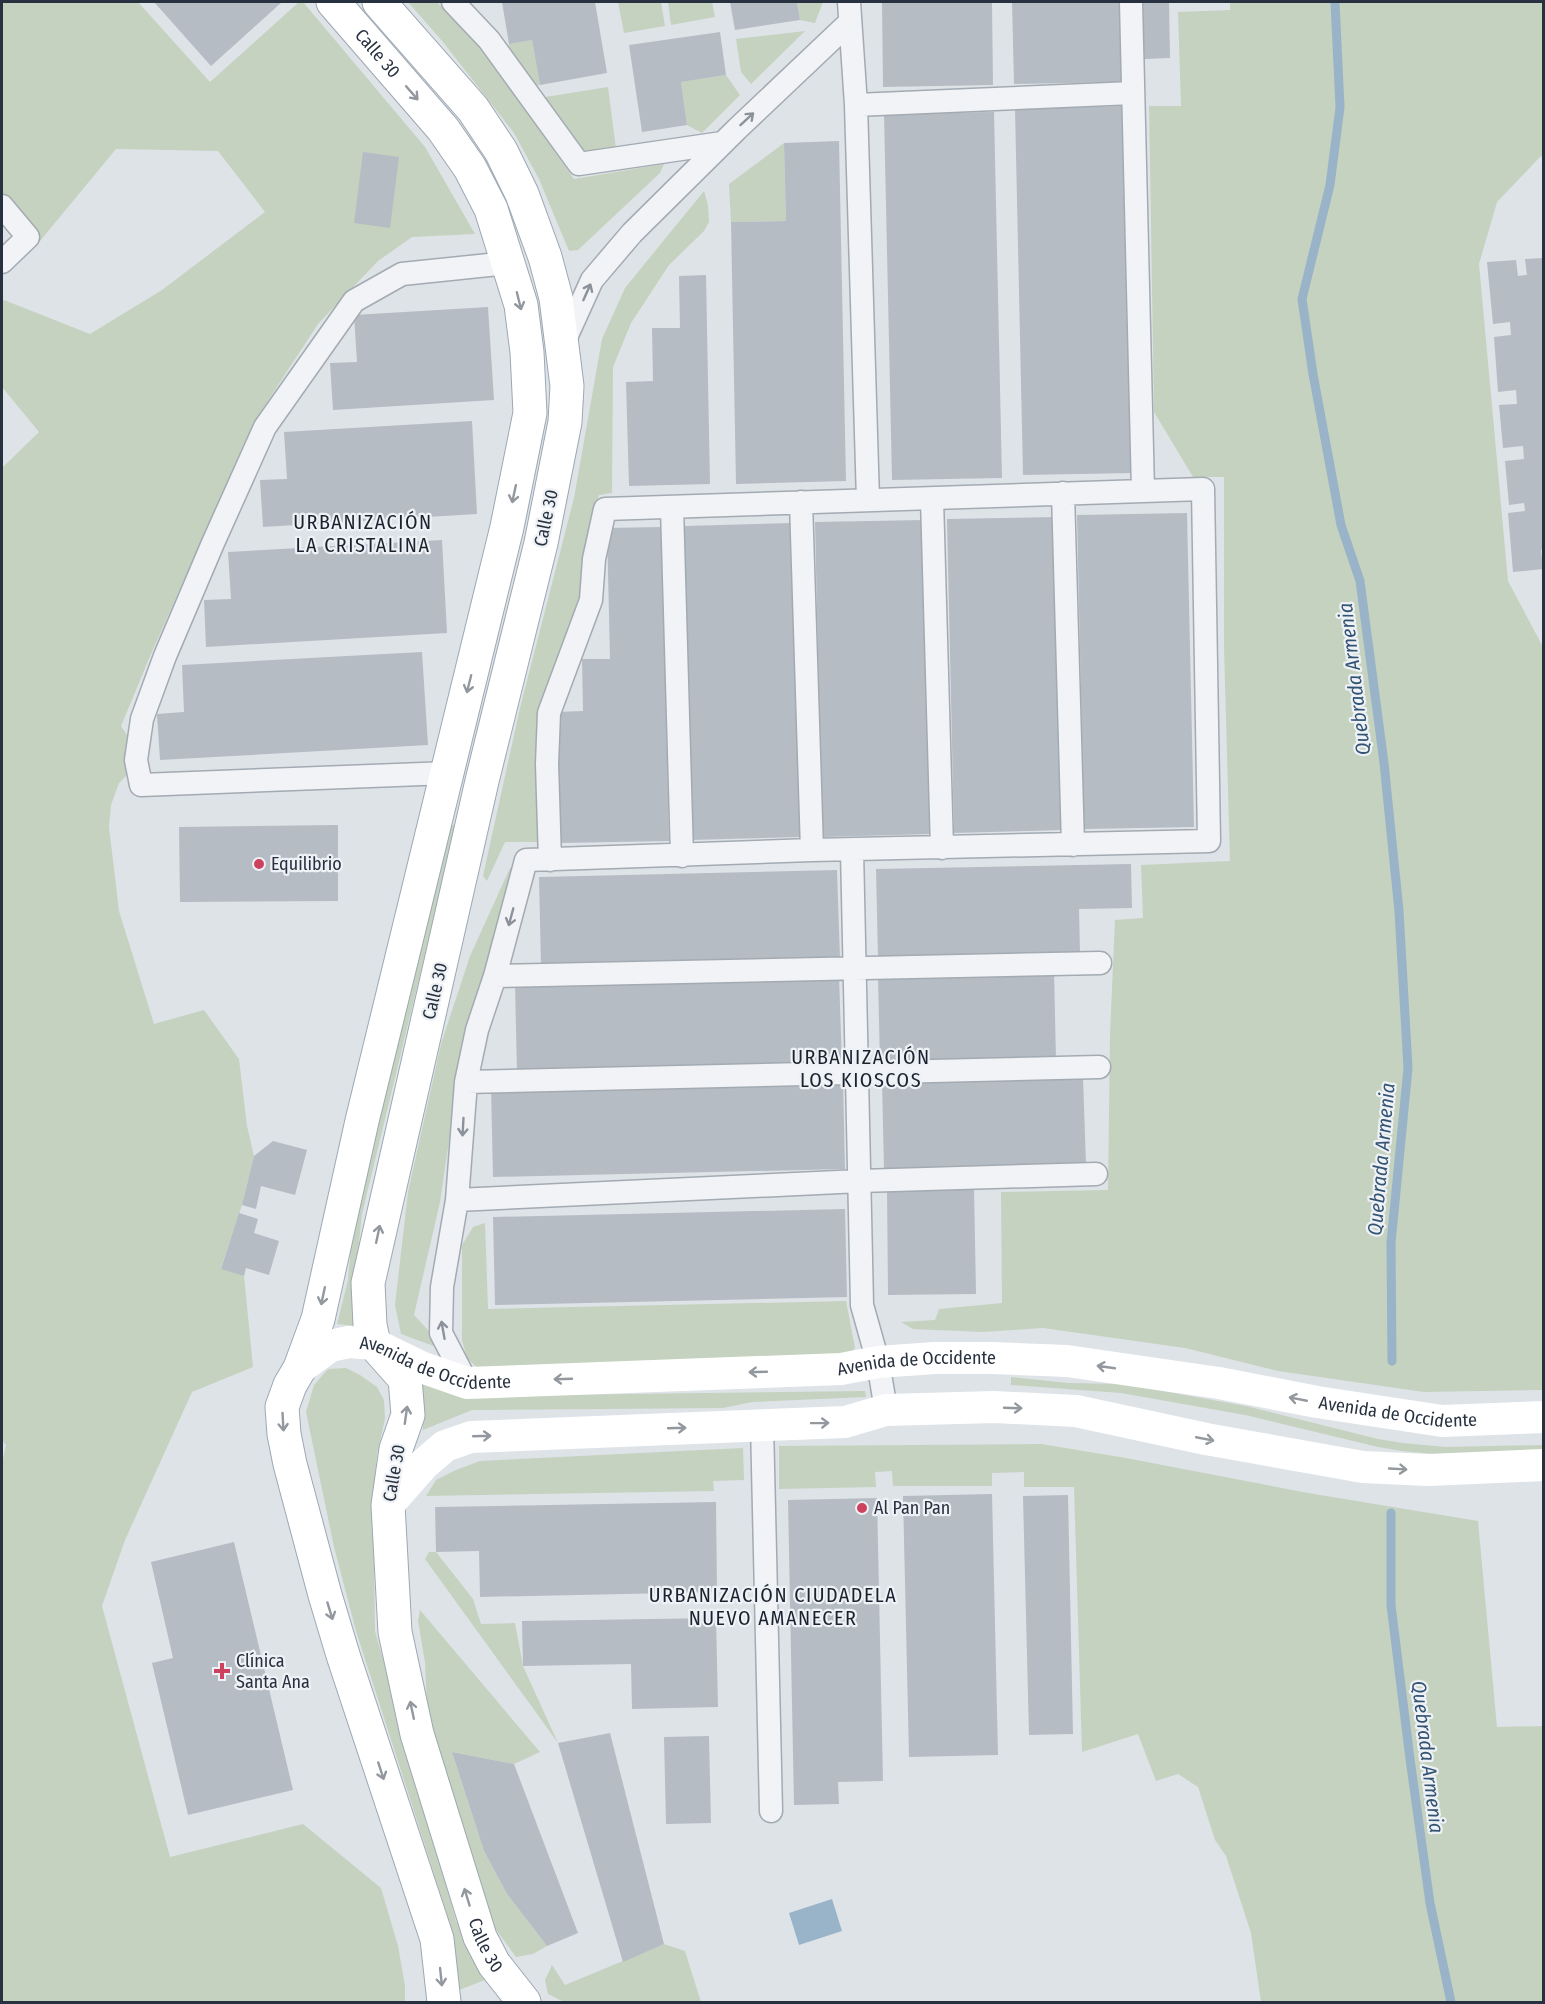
<svg xmlns="http://www.w3.org/2000/svg" width="1545" height="2004" font-family="'Fira Sans Condensed',sans-serif">
	<style>
		.green { fill: #c5d2bf }
		.water { fill: #99b3c8 }
		.lines { fill: none; stroke-linecap: round; stroke-linejoin: round }
		.stream { stroke: #99b3c8; stroke-width: 9 }
		.building { fill: #b5bcc4 }
		.minor-casing { stroke: #a3aab2; stroke-width: 25 }
		.primary-casing { stroke: #9da8b3; stroke-width: 35 }
		.minor { stroke: #f1f3f6; stroke-width: 22 }
		.secondary { stroke: #fff; stroke-width: 32 }
		.primary { stroke: #fff; stroke-width: 33 }
		.oneway { stroke: #93989f }
		.oneway2 { stroke: #8c929a }
		.poi-dot { fill: #ce4260; stroke: #eef1f5; stroke-width: 2 }
		.labels { text-anchor: middle; dominant-baseline: central; stroke-width: 4.5; stroke-linejoin: round; paint-order: stroke }
		.street-label { font-size: 18px; fill: #27313f; stroke: #eef1f5 }
		.poi-label { font-size: 18px; fill: #27313f; stroke: #eef1f5; text-anchor: start }
		.neighbourhood-label { font-size: 20px; letter-spacing: 1.5px; fill: #1a222f; stroke: #eef1f5 }
		.water-label { font-size: 20px; font-style: italic; fill: #325372; stroke: #eef1f5 }
	</style>
	<rect width="100%" height="100%" fill="#dee3e8"/>
	<path class="green" d="M 2,2 L 138,2 L 210,82 L 299,2 L 303,2 L 425,147 L 475,234 L 412,237 L 378,261 L 318,324 L 254,422 L 151,654 L 121,726 L 127,735 L 129,773 L 119,783 L 111,805 L 109,827 L 119,911 L 154,1024 L 204,1010 L 239,1059 L 247,1126 L 254,1156 L 242,1205 L 221,1268 L 244,1276 L 253,1367 L 192,1392 L 125,1540 L 102,1606 L 170,1857 L 303,1824 L 381,1888 L 398,1946 L 405,1986 L 405,2002 L 2,2002 L 2,1463 L 6,1445 L 2,1440 L 2,468 L 39,432 L 2,387 L 2,302 L 4,300 L 90,334 L 162,290 L 265,212 L 218,151 L 116,149 L 40,241 L 2,193 Z
		M 408,2 L 437,2 L 484,51 L 574,179 L 664,164 L 660,173 L 578,250 L 569,251 L 539,179 L 514,133 L 443,42 Z
		M 618,2 L 661,2 L 665,26 L 624,33 Z
		M 668,2 L 712,2 L 715,17 L 671,25 Z
		M 797,2 L 823,2 L 815,23 L 800,20 Z
		M 1230,2 L 1543,2 L 1543,156 L 1540,157 L 1497,202 L 1479,264 L 1508,581 L 1543,647 L 1543,1390 L 1424,1392 L 1278,1371 L 1185,1348 L 1043,1328 L 982,1332 L 913,1329 L 901,1322 L 935,1320 L 939,1309 L 1002,1303 L 1001,1192 L 1108,1190 L 1110,1034 L 1115,920 L 1143,918 L 1141,865 L 1230,861 L 1224,647 L 1224,477 L 1193,477 L 1154,412 L 1149,106 L 1181,106 L 1178,12 L 1230,10 Z
		M 805,31 L 751,84 L 741,72 L 736,39 Z
		M 532,40 L 540,85 L 532,86 L 508,51 L 509,44 Z
		M 726,75 L 740,95 L 702,133 L 687,125 L 681,82 Z
		M 608,87 L 616,149 L 581,154 L 539,98 Z
		M 784,143 L 786,221 L 731,222 L 729,184 Z
		M 704,191 L 708,205 L 709,222 L 704,231 L 669,265 L 631,323 L 613,367 L 612,493 L 599,495 L 589,528 L 582,590 L 558,657 L 542,835 L 537,842 L 505,842 L 487,881 L 483,876 L 520,708 L 574,498 L 602,339 L 625,288 Z
		M 448,824 L 456,826 L 362,1214 L 355,1281 L 356,1326 L 337,1324 L 348,1280 L 354,1212 Z
		M 510,868 L 516,870 L 458,1080 L 440,1202 L 414,1315 L 427,1329 L 439,1348 L 401,1334 L 395,1305 L 408,1192 L 441,1044 L 470,956 Z
		M 485,1223 L 488,1309 L 846,1301 L 855,1348 L 846,1358 L 483,1373 L 467,1358 L 462,1340 L 462,1245 L 473,1227 Z
		M 346,1368 L 360,1375 L 377,1387 L 384,1400 L 385,1419 L 377,1454 L 373,1495 L 375,1631 L 456,1921 L 493,1977 L 459,1990 L 450,1923 L 356,1631 L 334,1547 L 306,1412 L 314,1385 L 328,1369 Z
		M 1011,1377 L 1068,1383 L 1124,1384 L 1246,1406 L 1378,1439 L 1403,1443 L 1446,1447 L 1543,1445 L 1543,1452 L 1444,1455 L 1402,1451 L 1378,1447 L 1245,1415 L 1121,1393 L 1011,1385 Z
		M 421,1381 L 470,1396 L 865,1391 L 866,1397 L 752,1402 L 723,1408 L 472,1410 L 423,1430 Z
		M 1041,1444 L 1126,1458 L 1308,1493 L 1478,1521 L 1497,1727 L 1543,1726 L 1543,2002 L 1261,2002 L 1251,1933 L 1226,1856 L 1215,1840 L 1198,1787 L 1178,1774 L 1156,1781 L 1138,1734 L 1082,1752 L 1074,1487 L 1024,1487 L 1024,1472 L 992,1473 L 992,1486 L 893,1486 L 892,1471 L 875,1472 L 876,1487 L 779,1489 L 779,1446 Z
		M 743,1448 L 744,1480 L 713,1481 L 714,1491 L 426,1496 L 436,1480 L 456,1470 L 480,1461 Z
		M 429,1552 L 436,1552 L 473,1599 L 481,1624 L 515,1623 L 523,1666 L 558,1743 L 425,1559 Z
		M 420,1610 L 540,1752 L 514,1764 L 452,1752 L 484,1851 L 507,1894 L 547,1946 L 533,1954 L 516,1957 L 478,1905 L 427,1706 L 425,1662 L 418,1621 Z
		M 664,1944 L 685,1951 L 701,2002 L 564,2002 L 548,1994 L 545,1980 L 552,1965 L 565,1985 Z"/>
	<path class="water" d="M 832,1899 L 842,1931 L 799,1945 L 789,1913 Z"/>
	<g class="lines">
		<path class="stream" d="M 1335,2 L 1340,107 L 1330,185 L 1302,299 L 1313,374 L 1341,525 L 1360,581 L 1384,763 L 1399,911 L 1408,1068 L 1391,1243 L 1392,1361
			M 1391,1513 L 1391,1605 L 1410,1759 L 1430,1903 L 1451,2002"/>
	</g>
	<path class="building" d="M 154,2 L 282,2 L 211,66 Z
		M 502,2 L 595,2 L 607,73 L 540,85 L 532,40 L 509,44 Z
		M 730,2 L 797,2 L 800,20 L 735,30 Z
		M 882,2 L 992,2 L 993,85 L 883,87 Z
		M 1012,2 L 1121,2 L 1123,82 L 1014,84 Z
		M 1143,2 L 1169,2 L 1170,58 L 1144,59 Z
		M 720,32 L 726,75 L 681,82 L 687,125 L 642,132 L 629,45 Z
		M 1125,106 L 1133,473 L 1023,475 L 1015,109 Z
		M 994,112 L 1002,478 L 892,480 L 884,114 Z
		M 839,141 L 846,481 L 736,484 L 731,222 L 786,221 L 784,143 Z
		M 363,152 L 399,157 L 390,228 L 354,223 Z
		M 1544,258 L 1544,549 L 1541,550 L 1543,569 L 1513,572 L 1508,513 L 1525,511 L 1524,503 L 1509,505 L 1505,461 L 1524,459 L 1523,446 L 1503,448 L 1499,405 L 1517,404 L 1516,390 L 1498,392 L 1494,337 L 1511,335 L 1510,322 L 1493,324 L 1487,262 L 1516,260 L 1518,276 L 1527,275 L 1525,259 Z
		M 706,275 L 710,484 L 629,486 L 626,382 L 653,381 L 652,328 L 680,328 L 679,276 Z
		M 488,307 L 494,400 L 333,410 L 330,363 L 357,362 L 354,315 Z
		M 472,421 L 477,514 L 263,527 L 260,480 L 287,479 L 284,432 Z
		M 1187,513 L 1194,827 L 1084,829 L 1077,515 Z
		M 1057,517 L 1064,830 L 954,833 L 947,519 Z
		M 925,520 L 931,834 L 822,837 L 815,522 Z
		M 793,523 L 800,837 L 690,840 L 684,526 Z
		M 662,527 L 669,841 L 559,843 L 556,712 L 583,711 L 582,659 L 610,659 L 607,528 Z
		M 442,540 L 447,633 L 206,647 L 204,600 L 231,599 L 228,552 Z
		M 422,652 L 428,745 L 160,760 L 157,714 L 184,712 L 182,665 Z
		M 338,825 L 338,901 L 180,902 L 179,827 Z
		M 1131,864 L 1132,908 L 1079,909 L 1080,953 L 878,958 L 876,869 Z
		M 837,870 L 840,958 L 541,966 L 539,877 Z
		M 1054,971 L 1056,1060 L 880,1064 L 878,976 Z
		M 839,976 L 842,1065 L 517,1073 L 515,984 Z
		M 1083,1077 L 1086,1165 L 884,1170 L 882,1082 Z
		M 843,1080 L 845,1169 L 493,1177 L 491,1088 Z
		M 273,1141 L 307,1150 L 295,1195 L 261,1186 L 256,1209 L 242,1205 L 254,1156 Z
		M 974,1188 L 976,1294 L 888,1295 L 887,1189 Z
		M 845,1209 L 847,1297 L 495,1305 L 493,1217 Z
		M 239,1213 L 258,1219 L 254,1233 L 279,1241 L 269,1275 L 246,1268 L 244,1276 L 221,1269 Z
		M 992,1494 L 998,1755 L 909,1757 L 903,1496 Z
		M 1068,1495 L 1073,1734 L 1029,1735 L 1023,1496 Z
		M 877,1498 L 883,1781 L 838,1782 L 839,1804 L 794,1805 L 788,1500 Z
		M 716,1502 L 717,1592 L 480,1597 L 479,1551 L 436,1552 L 435,1507 Z
		M 234,1542 L 293,1790 L 188,1815 L 152,1663 L 173,1658 L 151,1562 Z
		M 716,1618 L 718,1707 L 632,1709 L 631,1664 L 523,1666 L 522,1621 Z
		M 610,1733 L 664,1944 L 623,1962 L 558,1743 Z
		M 709,1736 L 711,1823 L 666,1824 L 664,1737 Z
		M 452,1752 L 514,1764 L 578,1933 L 547,1946 L 507,1894 L 484,1851 Z"/>
	<g class="lines">
		<g class="minor-casing">
			<path id="minor" d="M 453,2 L 489,40 L 579,164 L 722,143
				M 849,2 L 856,105 L 868,500
				M 1131,2 L 1143,491
				M 856,105 L 1133,93
				M 2,206 L 28,237 L 2,262
				M 563,344 L 592,280 L 632,233 L 737,129 L 850,22
				M 1063,493 L 1073,845
				M 932,499 L 942,848
				M 801,502 L 812,850
				M 672,507 L 682,856
				M 448,773 L 141,785 L 136,760 L 142,719 L 165,656 L 213,543 L 265,427 L 354,301 L 402,274 L 508,263
				M 852,850 L 862,1305 L 878,1362 L 886,1410
				M 495,976 L 1100,963
				M 466,1082 L 1099,1067
				M 457,1200 L 860,1181 L 1096,1174
				M 467,1383 L 441,1333 L 442,1287 L 457,1200 L 466,1082 L 477,1030 L 495,976 L 526,860 L 812,850 L 1209,841 L 1203,489 L 605,509 L 594,559 L 591,600 L 549,713 L 547,764 L 550,860
				M 762,1424 L 771,1811"/>
		</g>
		<g class="primary-casing">
			<g id="primary">
				<path id="s2" d="M 333,2 L 443,129 L 470,168 L 491,209 L 521,305 L 527,352 L 530,413 L 507,527 L 362,1121 L 318,1319 L 300,1368 L 290,1385 L 282,1407 L 284,1434 L 290,1464 L 325,1595 L 343,1655 L 437,1939 L 444,2002"/>
				<path id="s3" d="M 379,2 L 473,109 L 501,151 L 522,194 L 545,257 L 556,298 L 567,386 L 565,422 L 541,543 L 482,781 L 368,1283 L 370,1325 L 374,1344 L 405,1379 L 408,1415 L 396,1449 L 388,1505 L 395,1632 L 417,1734 L 480,1937 L 494,1964 L 524,2002"/>
			</g>
		</g>
		<use href="#minor" class="minor"/>
		<g class="secondary">
			<path id="s1" d="M 300,1368 L 330,1346 L 349,1342 L 374,1344 L 421,1367 L 467,1383 L 841,1369 L 878,1362 L 935,1358 L 992,1358 L 1067,1361 L 1219,1383 L 1317,1402 L 1442,1421 L 1544,1417"/>
			<path d="M 388,1505 L 424,1464 L 445,1446 L 471,1437 L 845,1422 L 886,1410 L 994,1407 L 1076,1411 L 1206,1439 L 1363,1467 L 1428,1470 L 1544,1465"/>
		</g>
		<use href="#primary" class="primary"/>
	</g>
	<defs><path id="oneway-shaft" d="M-6 0H5M1.5-3L5.5 0L1.5 3" fill="none" stroke-width="1.6" stroke-linecap="round" stroke-linejoin="round" transform="scale(1.5)"/></defs>
	<g class="oneway">
		<use href="#oneway-shaft" transform="translate(412 93) rotate(49)"/>
		<use href="#oneway-shaft" transform="translate(519 301) rotate(76)"/>
		<use href="#oneway-shaft" transform="translate(514 494) rotate(102)"/>
		<use href="#oneway-shaft" transform="translate(469 684) rotate(104)"/>
		<use href="#oneway-shaft" transform="translate(378 1234) rotate(-78)"/>
		<use href="#oneway-shaft" transform="translate(323 1296) rotate(102)"/>
		<use href="#oneway-shaft" transform="translate(1106 1367) rotate(-172)"/>
		<use href="#oneway-shaft" transform="translate(758 1372) rotate(178)"/>
		<use href="#oneway-shaft" transform="translate(563 1379) rotate(178)"/>
		<use href="#oneway-shaft" transform="translate(1298 1399) rotate(-169)"/>
		<use href="#oneway-shaft" transform="translate(1013 1408) rotate(2)"/>
		<use href="#oneway-shaft" transform="translate(406 1415) rotate(-82)"/>
		<use href="#oneway-shaft" transform="translate(283 1422) rotate(87)"/>
		<use href="#oneway-shaft" transform="translate(820 1423) rotate(-1)"/>
		<use href="#oneway-shaft" transform="translate(677 1428) rotate(-2)"/>
		<use href="#oneway-shaft" transform="translate(482 1436) rotate(-2)"/>
		<use href="#oneway-shaft" transform="translate(1205 1439) rotate(11)"/>
		<use href="#oneway-shaft" transform="translate(1398 1469) rotate(3)"/>
		<use href="#oneway-shaft" transform="translate(330 1611) rotate(73)"/>
		<use href="#oneway-shaft" transform="translate(412 1710) rotate(-102)"/>
		<use href="#oneway-shaft" transform="translate(381 1771) rotate(72)"/>
		<use href="#oneway-shaft" transform="translate(467 1897) rotate(-107)"/>
		<use href="#oneway-shaft" transform="translate(441 1977) rotate(84)"/>
	</g>
	<g class="oneway2">
		<use href="#oneway-shaft" transform="translate(747 119) rotate(-43)"/>
		<use href="#oneway-shaft" transform="translate(587 292) rotate(-66)"/>
		<use href="#oneway-shaft" transform="translate(511 917) rotate(105)"/>
		<use href="#oneway-shaft" transform="translate(463 1127) rotate(93)"/>
		<use href="#oneway-shaft" transform="translate(443 1330) rotate(-100)"/>
	</g>
	<g class="poi-dot">
		<circle cx="259" cy="864" r="6"/>
		<circle cx="862" cy="1508" r="6"/>
		<path d="M219 1662h6v6h6v6h-6v6h-6v-6h-6v-6h6z"/>
	</g>
	<g class="labels">
		<g class="street-label">
			<text stroke="none"><textPath href="#s2" startOffset="68">Calle 30</textPath></text>
			<text transform="translate(546 518) rotate(-78)">Calle 30</text>
			<text transform="translate(435 991) rotate(-77)">Calle 30</text>
			<text stroke="none"><textPath href="#s1" startOffset="147">Avenida de Occidente</textPath></text>
			<text stroke="none"><textPath href="#s1" startOffset="633">Avenida de Occidente</textPath></text>
			<text stroke="none"><textPath href="#s1" startOffset="1119">Avenida de Occidente</textPath></text>
			<text transform="translate(394 1473) rotate(-80)">Calle 30</text>
			<text stroke="none"><textPath href="#s3" startOffset="2049">Calle 30</textPath></text>
		</g>
		<g class="poi-label">
			<text x="271" y="864">Equilibrio</text>
			<text x="874" y="1508">Al Pan Pan</text>
			<text x="236" y="1661">Clínica<tspan x="236" dy="21">Santa Ana</tspan></text>
		</g>
		<g class="neighbourhood-label">
			<text x="363" y="522">URBANIZACIÓN<tspan x="363" dy="23">LA CRISTALINA</tspan></text>
			<text x="861" y="1057">URBANIZACIÓN<tspan x="861" dy="23">LOS KIOSCOS</tspan></text>
			<text x="773" y="1595">URBANIZACIÓN CIUDADELA<tspan x="773" dy="23">NUEVO AMANECER</tspan></text>
		</g>
		<g class="water-label">
			<text transform="translate(1354 679) rotate(-97)">Quebrada Armenia</text>
			<text transform="translate(1381 1159) rotate(-85)">Quebrada Armenia</text>
			<text transform="translate(1428 1757) rotate(83)">Quebrada Armenia</text>
		</g>
	</g>
	<rect width="1545" height="2004" fill="none" stroke="#27313f" stroke-width="6"/>
</svg>
